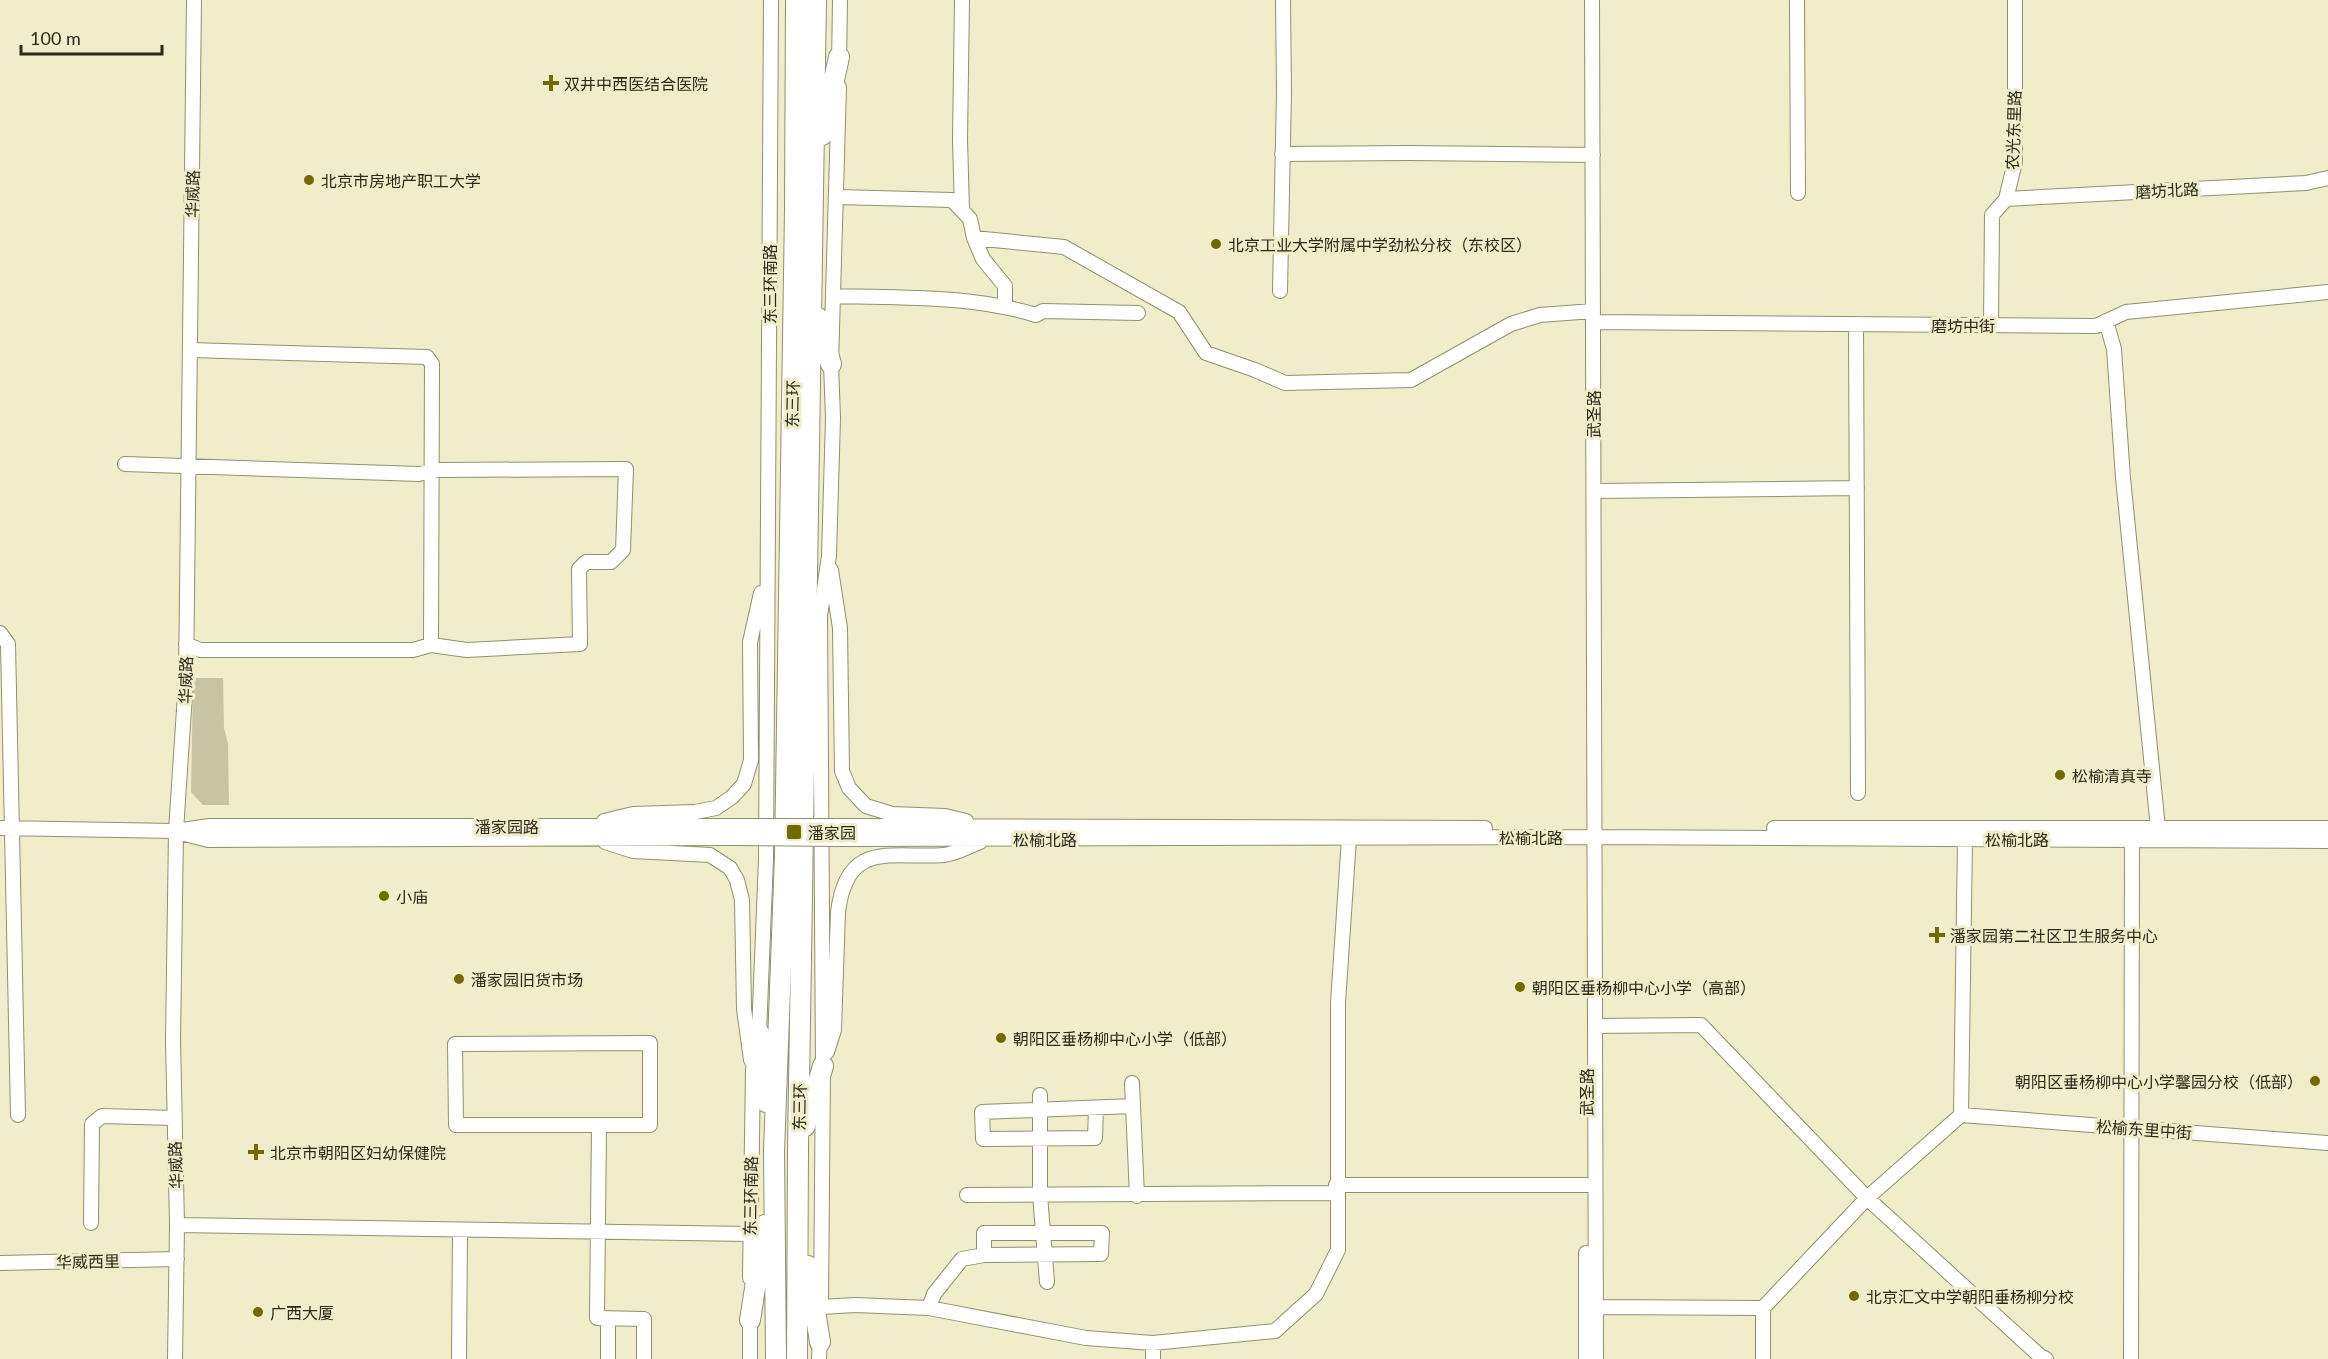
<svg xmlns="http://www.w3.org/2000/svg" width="2328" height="1359" font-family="Lato,'Noto Sans SC',sans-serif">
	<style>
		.park { fill: #c7c5a1 }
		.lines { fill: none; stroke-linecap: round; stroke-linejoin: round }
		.minor-casing { stroke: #918f6e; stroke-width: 16 }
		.highway-casing { stroke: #918f6e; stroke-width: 22 }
		.minor { stroke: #fff; stroke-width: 14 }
		.highway { stroke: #fff; stroke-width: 20 }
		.minor-bridge-casing { stroke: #918f6e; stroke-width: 16; stroke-linecap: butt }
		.minor-bridge { stroke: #fff; stroke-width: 14 }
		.poi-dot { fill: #716902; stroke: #f0eeca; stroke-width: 2 }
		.labels { text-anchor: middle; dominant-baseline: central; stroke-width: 6; stroke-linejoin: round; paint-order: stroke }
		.poi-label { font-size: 16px; fill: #2a291b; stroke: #f0eeca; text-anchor: start }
		.street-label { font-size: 16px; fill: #2a291b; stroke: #f0eeca }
	</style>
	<rect width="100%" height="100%" fill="#f0eeca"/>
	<path class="park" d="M 193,678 L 223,678 L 224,727 L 228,744 L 229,805 L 203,805 L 191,792 Z"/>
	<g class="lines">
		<g class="minor-casing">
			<path id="minor" d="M 1592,0 L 1596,1359
				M 1797,0 L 1798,193
				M 839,65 L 840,0
				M 1282,154 L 1408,153 L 1593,155
				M 837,197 L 952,200 L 970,219 L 974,238 L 1064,247 L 1179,312 L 1206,353 L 1255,370 L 1285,383 L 1411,380 L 1511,324 L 1540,315 L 1593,311
				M 2006,199 L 2306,183 L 2328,178
				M 962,210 L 960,140 L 962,0
				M 974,238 L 983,259 L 1005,286 L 1005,305
				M 1280,291 L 1284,91 L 1283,0
				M 833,296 C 902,298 970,295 1036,315 L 1043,311 L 1138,313
				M 2106,321 L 2114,349 L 2123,478 L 2158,828
				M 1593,322 L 2096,326 L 2126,312 L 2328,292
				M 1856,324 L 1858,793
				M 1991,325 L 1992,215 L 2006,199 L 2015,162 L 2015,0
				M 190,350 L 427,357 L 432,364 L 431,645
				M 125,464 L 419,474 L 439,470 L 626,469 L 623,550 L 611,562 L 586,562 L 579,569 L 580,644 L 467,650 L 431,645 L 413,650 L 200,650 L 186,644
				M 1594,491 L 1857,488
				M 831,570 L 840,628 L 842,771 L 849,788 L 866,806 L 892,814 L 945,816 L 966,821
				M 0,633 L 8,644 L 18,1115
				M 604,821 L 633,814 L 695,812 L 716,808 L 732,797 L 744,784 L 751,760 L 750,642 L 761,593
				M 839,826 L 1485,828
				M 0,828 L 176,831 L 209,826 L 734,826
				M 1774,828 L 2328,828
				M 181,833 L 208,840 L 733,838
				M 839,839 L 1595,837 L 2328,841
				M 605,842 L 633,851 L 710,855 L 730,868 L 737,880 L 742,900 L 744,1009 L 751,1060
				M 1595,1026 L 1701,1025 L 1867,1198 L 2040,1356 L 2046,1359
				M 827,1052 L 834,1030 L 838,912 C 847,839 891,859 944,855 C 956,854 969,846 980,842
				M 1132,1083 L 1137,1196
				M 1040,1095 L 1040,1195 L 1047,1282
				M 1096,1108 L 1095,1138 L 983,1139 L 982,1112 C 1032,1110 1083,1108 1133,1106
				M 1961,1115 L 2328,1143
				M 599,1125 L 650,1125 L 650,1043 L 455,1044 L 456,1125 L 599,1125 L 597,1318 L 644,1319 L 644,1359
				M 1336,1185 L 1586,1185
				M 967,1195 L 1336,1193
				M 91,1223 L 92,1124 L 102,1116 L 174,1118
				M 177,1225 L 749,1234
				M 984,1233 L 1102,1233 L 1101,1254 L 984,1255 Z
				M 0,1263 L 177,1259
				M 750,1278 L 753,1069 L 759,1033 L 766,859 L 771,0
				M 821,1303 L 823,1066 L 820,616 L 829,556 L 833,418 L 831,364 L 839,87
				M 821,1307 L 855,1305 L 929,1308 L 1086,1338 L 1153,1343 L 1275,1331 L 1316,1294 L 1338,1250 L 1338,1003 L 1349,838
				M 1596,1307 L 1763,1308 L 1867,1198 L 1961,1115 L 1965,839
				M 929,1308 L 934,1294 L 962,1259 L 984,1255
				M 1763,1308 L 1763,1359
				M 750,1312 L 750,1359
				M 608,1319 L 608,1359
				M 1153,1343 L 1153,1359
				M 175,1359 L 177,1225 L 173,1040 L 176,831 L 186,679 L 194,0
				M 459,1359 L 460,1230
				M 819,1359 L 820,1334
				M 1586,1359 L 1586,1253
				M 2131,1359 L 2132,833"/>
		</g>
		<g class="highway-casing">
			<path id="highway" d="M 822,135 L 839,57
				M 818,318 L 831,364
				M 759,1033 L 766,1102
				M 805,1126 L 823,1066
				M 808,1266 L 820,1342
				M 750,1320 L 765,1225
				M 776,1359 L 774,1151 L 785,855 L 795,210 L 796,0
				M 797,1359 L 798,1149 L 816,0"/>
		</g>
		<use href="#minor" class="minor"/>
		<use href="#highway" class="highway"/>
		<g class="minor-bridge-casing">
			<path id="minor-bridge" d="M 734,826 L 839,826
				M 733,838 L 839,839"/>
		</g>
		<use href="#minor-bridge" class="minor-bridge"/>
	</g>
	<g class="poi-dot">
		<path d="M548 74h6v6h6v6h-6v6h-6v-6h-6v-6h6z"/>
		<circle cx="309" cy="180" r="6"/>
		<circle cx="1216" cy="244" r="6"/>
		<circle cx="2060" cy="775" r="6"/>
		<rect x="786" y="824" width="16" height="16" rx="3"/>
		<circle cx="384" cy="896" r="6"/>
		<path d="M1934 926h6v6h6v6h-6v6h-6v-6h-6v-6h6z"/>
		<circle cx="459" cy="979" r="6"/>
		<circle cx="1520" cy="987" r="6"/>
		<circle cx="1001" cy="1038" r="6"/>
		<circle cx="2315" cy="1081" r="6"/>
		<path d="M253 1143h6v6h6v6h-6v6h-6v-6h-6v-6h6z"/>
		<circle cx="1854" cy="1296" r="6"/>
		<circle cx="258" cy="1312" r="6"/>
	</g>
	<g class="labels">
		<g class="poi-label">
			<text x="564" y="83">双井中西医结合医院</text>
			<text x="321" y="180">北京市房地产职工大学</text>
			<text x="1228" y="244">北京工业大学附属中学劲松分校（东校区）</text>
			<text x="2072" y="775">松榆清真寺</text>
			<text x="808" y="832">潘家园</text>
			<text x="396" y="896">小庙</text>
			<text x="1950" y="935">潘家园第二社区卫生服务中心</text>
			<text x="471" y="979">潘家园旧货市场</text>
			<text x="1532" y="987">朝阳区垂杨柳中心小学（高部）</text>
			<text x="1013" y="1038">朝阳区垂杨柳中心小学（低部）</text>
			<text x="2303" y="1081" text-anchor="end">朝阳区垂杨柳中心小学馨园分校（低部）</text>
			<text x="270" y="1152">北京市朝阳区妇幼保健院</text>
			<text x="1866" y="1296">北京汇文中学朝阳垂杨柳分校</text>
			<text x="270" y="1312">广西大厦</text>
		</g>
		<g class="street-label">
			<text transform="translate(2013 130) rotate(-88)">农光东里路</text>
			<text transform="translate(2167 190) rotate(-3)">磨坊北路</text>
			<text transform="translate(192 194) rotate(-89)">华威路</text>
			<text transform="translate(769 284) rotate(-90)">东三环南路</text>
			<text x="1963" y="325">磨坊中街</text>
			<text transform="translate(792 404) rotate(-89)">东三环</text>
			<text transform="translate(1593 414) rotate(-90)">武圣路</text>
			<text transform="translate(185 680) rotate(-88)">华威路</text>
			<text x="507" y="826">潘家园路</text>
			<text x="1531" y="837">松榆北路</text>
			<text x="1045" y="839">松榆北路</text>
			<text x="2017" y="839">松榆北路</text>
			<text transform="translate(1586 1092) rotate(-90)">武圣路</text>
			<text transform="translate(799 1107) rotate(-89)">东三环</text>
			<text transform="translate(2144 1129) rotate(4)">松榆东里中街</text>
			<text transform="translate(175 1165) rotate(-92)">华威路</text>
			<text transform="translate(750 1196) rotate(-89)">东三环南路</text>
			<text transform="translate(88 1261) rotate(-1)">华威西里</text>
		</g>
	</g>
	<path d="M21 45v9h141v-9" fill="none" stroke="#2a291b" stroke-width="3"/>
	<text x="30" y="45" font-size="18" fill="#2a291b" stroke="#f0eeca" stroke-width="4.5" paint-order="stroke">100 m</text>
</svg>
